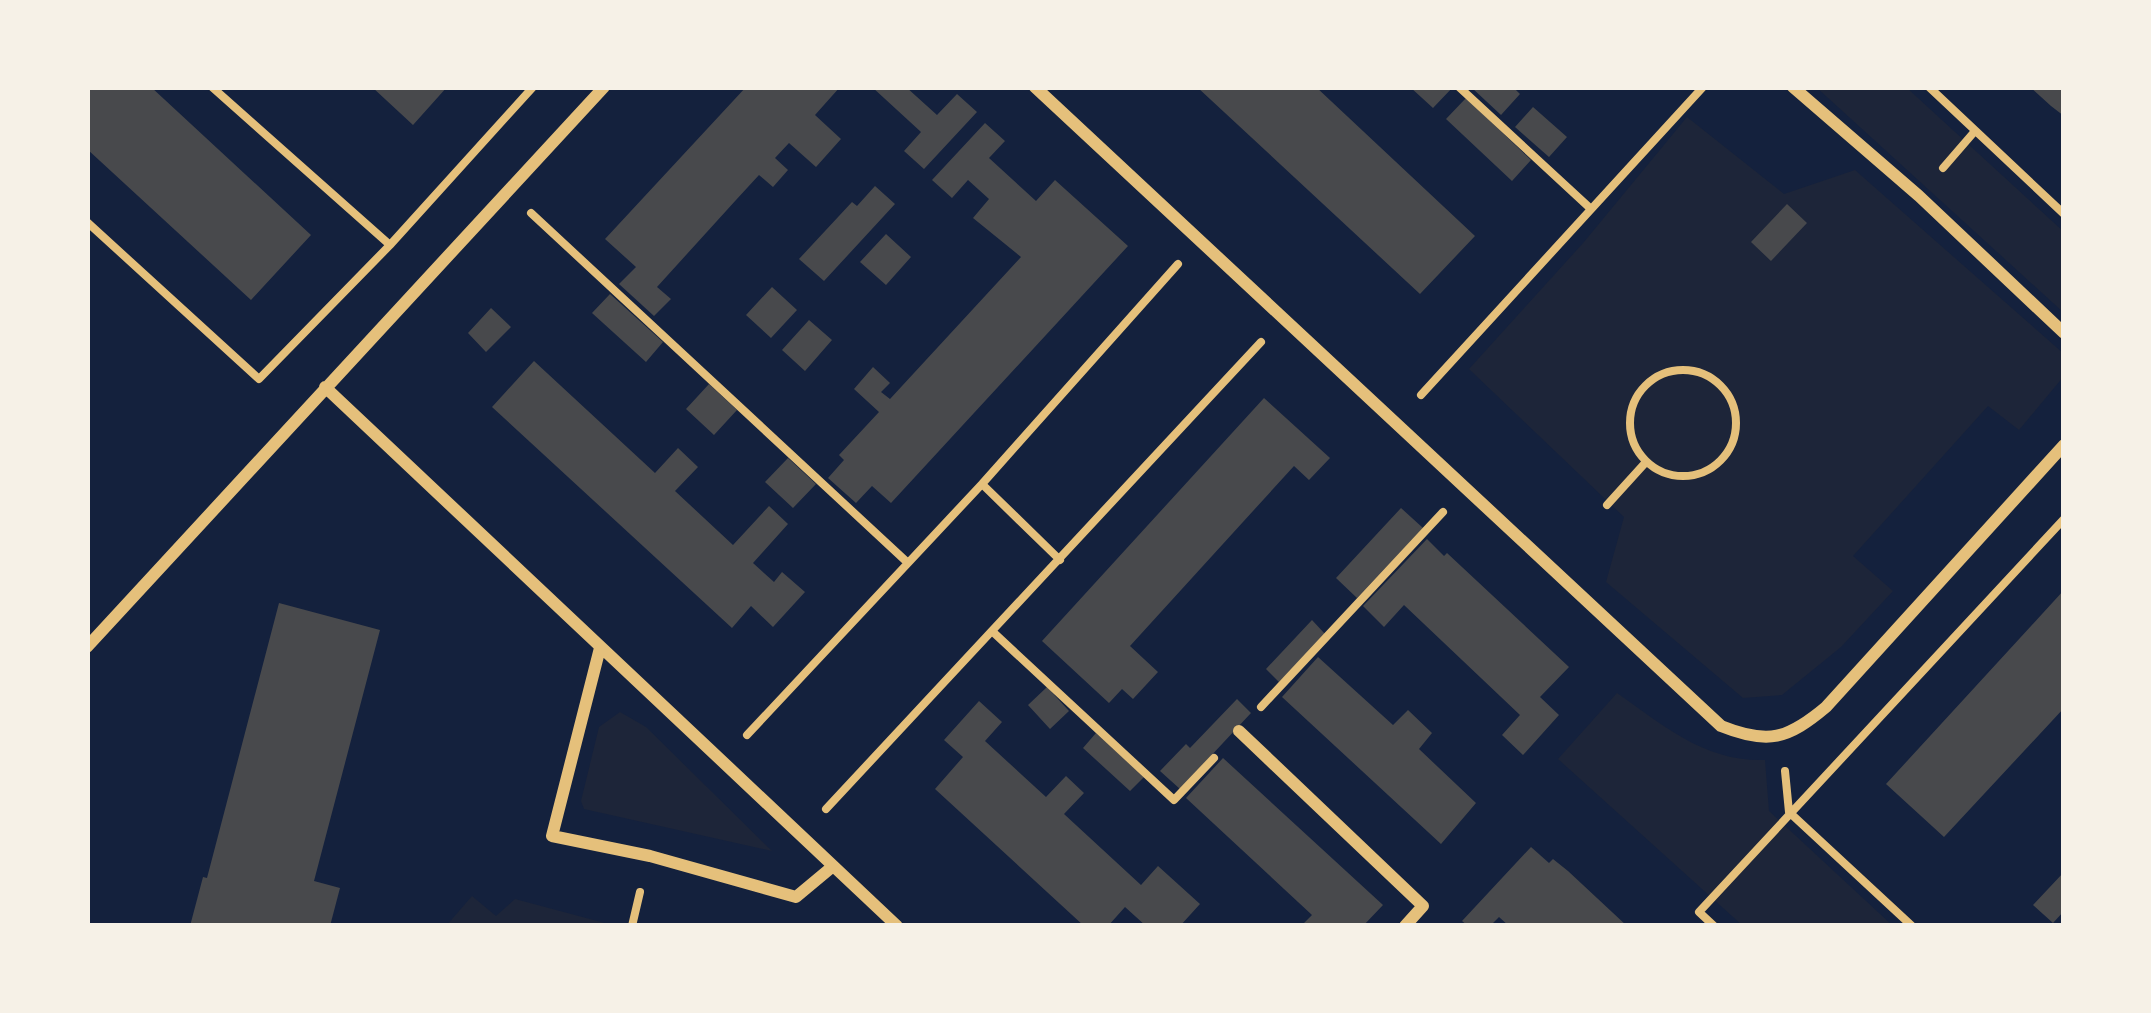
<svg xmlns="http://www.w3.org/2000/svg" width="2151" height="1013" font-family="Mulish,sans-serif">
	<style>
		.green { fill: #1d2539 }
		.building { fill: #48494c }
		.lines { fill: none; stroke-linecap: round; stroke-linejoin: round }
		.path { stroke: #e5c07b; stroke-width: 8 }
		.minor { stroke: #e5c07b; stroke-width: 12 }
	</style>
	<rect width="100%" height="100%" fill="#14213d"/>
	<path class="green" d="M 1816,87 L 1906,87 L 2064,232 L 2064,313 Z
		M 1687,117 L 1784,194 L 1855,170 L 2064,354 L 2064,376 L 2019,430 L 1988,406 L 1853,556 L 1893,591 L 1841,647 L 1782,695 L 1743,698 L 1606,582 L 1624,517 L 1469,369 L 1584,242 Z
		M 1617,693 C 1664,726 1705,762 1765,760 L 1769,811 L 1893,926 L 1743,926 L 1558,759 Z
		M 620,712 L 646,727 L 772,851 L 584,809 L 581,801 L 599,727 Z
		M 472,896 L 496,916 L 515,899 L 616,926 L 446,926 Z"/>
	<path class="building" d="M 87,87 L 151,87 L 311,235 L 251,300 L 87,149 Z
		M 372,87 L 447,87 L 413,125 Z
		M 746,87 L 840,87 L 815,115 L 841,139 L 816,167 L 789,143 L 775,158 L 788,170 L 773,187 L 759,175 L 736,200 L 657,287 L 671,299 L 654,316 L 619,284 L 636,267 L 605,239 Z
		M 872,87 L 906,87 L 937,115 L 957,94 L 977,112 L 924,169 L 904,151 L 921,132 Z
		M 1197,87 L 1316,87 L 1475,236 L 1420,294 Z
		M 1410,87 L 1453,87 L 1433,108 Z
		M 1471,87 L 1513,87 L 1520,94 L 1501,115 Z
		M 2030,87 L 2064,87 L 2064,116 L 2051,106 Z
		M 1466,98 L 1531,160 L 1512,181 L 1446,119 Z
		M 1533,107 L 1567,137 L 1549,157 L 1515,127 Z
		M 985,123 L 1005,141 L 989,158 L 1036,201 L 1055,180 L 1128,246 L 891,503 L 872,486 L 856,503 L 828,478 L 844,460 L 839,455 L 879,412 L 854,389 L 873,367 L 890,383 L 881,392 L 890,399 L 1021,257 L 973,218 L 989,199 L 968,180 L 952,198 L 932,180 Z
		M 875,186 L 895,204 L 824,281 L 799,259 L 852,202 L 857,206 Z
		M 1787,204 L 1807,223 L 1771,261 L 1751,242 Z
		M 886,234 L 911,257 L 886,285 L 860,262 Z
		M 772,287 L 797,310 L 771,338 L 746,315 Z
		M 610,294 L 663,342 L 646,362 L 592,313 Z
		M 491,308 L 511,327 L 486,352 L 468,333 Z
		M 809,320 L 832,340 L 805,371 L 782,350 Z
		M 534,361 L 655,473 L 678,448 L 698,467 L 675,491 L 733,545 L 769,506 L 788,524 L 753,563 L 774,582 L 782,572 L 805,592 L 773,627 L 751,606 L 732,628 L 492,407 Z
		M 709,384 L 737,410 L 714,435 L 686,409 Z
		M 1264,398 L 1330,458 L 1309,480 L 1294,466 L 1130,646 L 1158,672 L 1133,699 L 1122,689 L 1109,703 L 1042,641 Z
		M 788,458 L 816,484 L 793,508 L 765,482 Z
		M 1401,508 L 1423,528 L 1357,598 L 1336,578 Z
		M 1427,539 L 1444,556 L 1447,553 L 1569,667 L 1540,697 L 1559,715 L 1523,755 L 1502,735 L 1520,715 L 1404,605 L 1384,627 L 1363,606 Z
		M 2064,590 L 2064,708 L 1944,837 L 1886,784 Z
		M 279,603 L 380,630 L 314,881 L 340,888 L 330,926 L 190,926 L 203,877 L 207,878 Z
		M 1312,620 L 1325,634 L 1279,682 L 1266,669 Z
		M 1318,657 L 1393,725 L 1408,710 L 1432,733 L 1419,749 L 1476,803 L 1441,844 L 1282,697 Z
		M 1047,687 L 1069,711 L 1050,729 L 1028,705 Z
		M 1237,699 L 1251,713 L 1180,789 L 1160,771 L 1186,744 L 1190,748 Z
		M 979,701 L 1002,722 L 985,741 L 1046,797 L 1066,776 L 1084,793 L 1064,814 L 1141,885 L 1158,866 L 1200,904 L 1180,926 L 1146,926 L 1125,907 L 1108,926 L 1084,926 L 935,789 L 963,757 L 944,740 Z
		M 1096,733 L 1144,777 L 1130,791 L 1083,748 Z
		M 1223,758 L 1383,905 L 1363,926 L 1301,926 L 1312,915 L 1186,798 Z
		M 1531,847 L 1549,863 L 1553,859 L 1568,871 L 1627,926 L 1509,926 L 1499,917 L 1490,926 L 1468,926 L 1462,921 Z
		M 2064,872 L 2064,911 L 2053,923 L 2033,905 Z"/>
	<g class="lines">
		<path class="path" d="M 212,87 L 390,245 L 533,87
			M 1459,87 L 1591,209
			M 1929,87 L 2064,214
			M 1943,168 L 1975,131
			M 531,213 L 908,563
			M 87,222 L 259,379 L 390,245
			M1630 423a53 53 0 1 1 106 0a53 53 0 1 1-106 0Z
			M 1421,395 L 1703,87
			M 982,484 L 1060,560
			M 1607,505 L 1646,462
			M 993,632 L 1174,800 L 1214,758
			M 1261,707 L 1443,512
			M 747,735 L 982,484 L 1178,264
			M 1785,771 L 1789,812 L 1912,926
			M 826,809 L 1261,342
			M 632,926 L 640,892
			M 1714,926 L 1699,912 L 2064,519"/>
		<path class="minor" d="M 1035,87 L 1721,726 C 1768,745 1788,739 1826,707 L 2064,445
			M 1793,87 L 1919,196 L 2064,333
			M 325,387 L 897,926
			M 87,647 L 604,87
			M 600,648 L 552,836 L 650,856 L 796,897 L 832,867
			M 1239,731 L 1423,906 L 1405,926"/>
	</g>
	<rect width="2151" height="1013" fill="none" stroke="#f6f1e7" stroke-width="180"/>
</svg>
